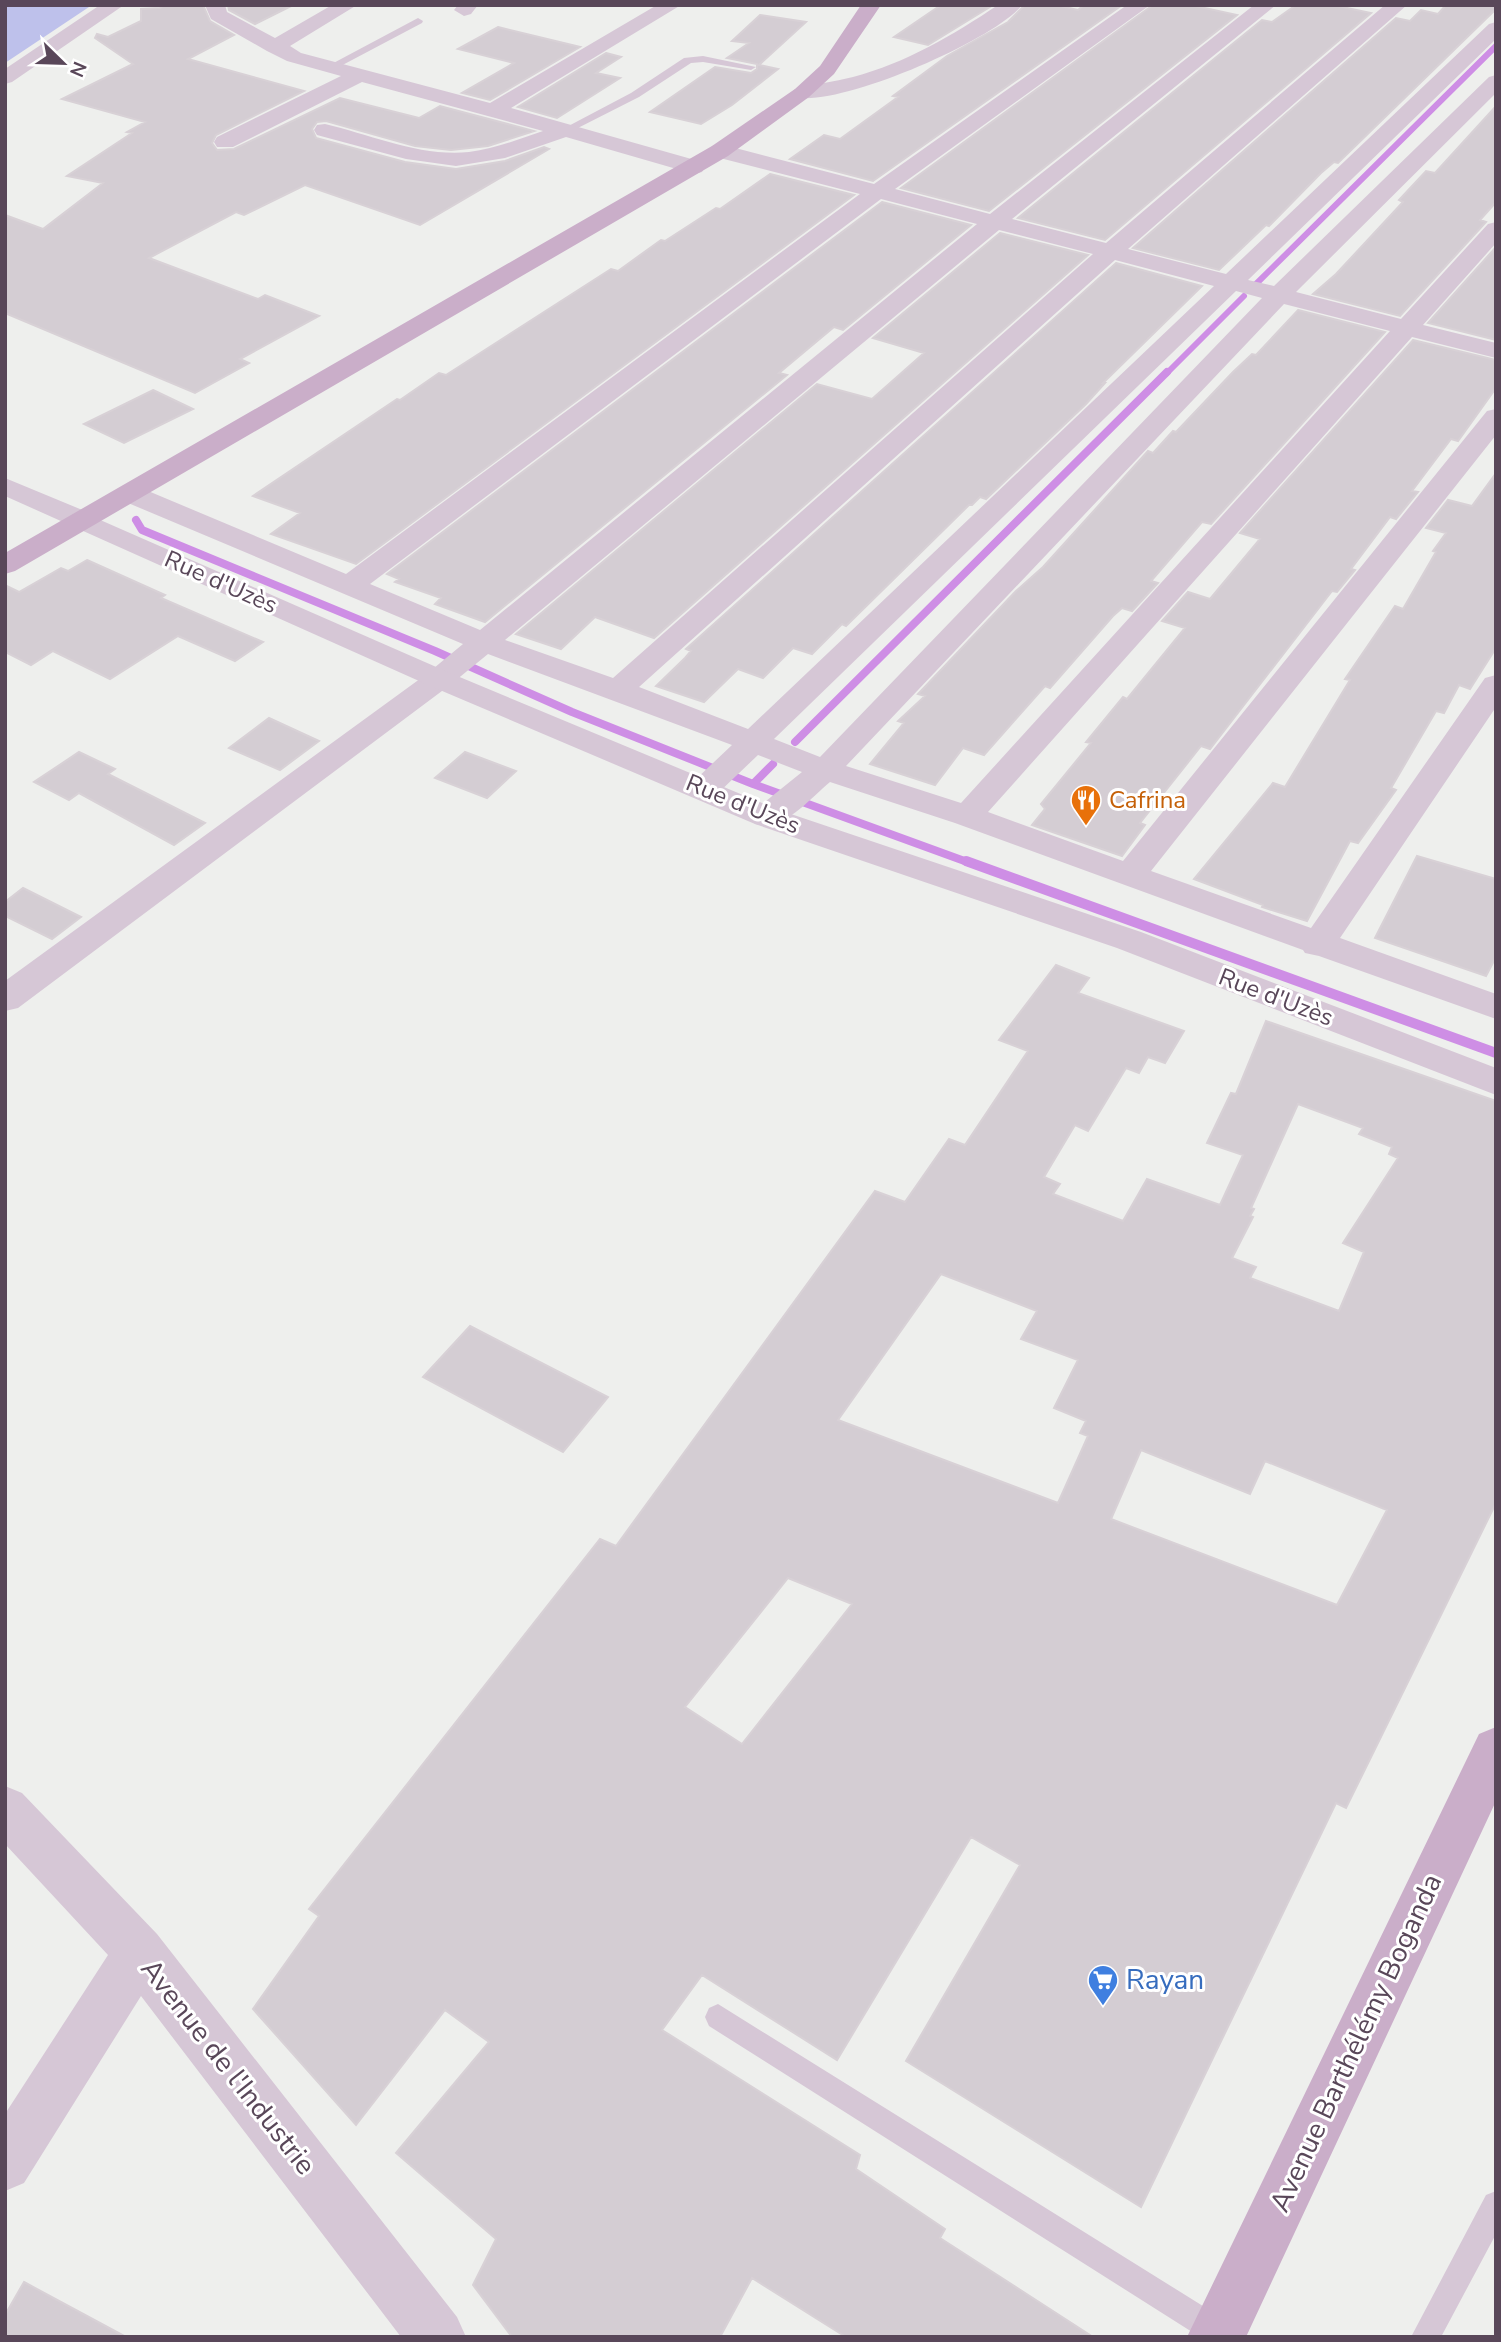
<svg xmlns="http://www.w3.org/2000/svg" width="1501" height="2342" font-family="'Nunito Sans',sans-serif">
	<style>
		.green { fill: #bec1eb }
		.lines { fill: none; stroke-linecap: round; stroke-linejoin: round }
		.stream-far2 { stroke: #ce8ee5; stroke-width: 6 }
		.stream-far1 { stroke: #ce8ee5; stroke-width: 8 }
		.stream { stroke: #ce8ee5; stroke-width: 10 }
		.building { fill: #d4cdd3; stroke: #d8d1d6; stroke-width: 2; fill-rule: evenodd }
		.service { fill: #d6c7d6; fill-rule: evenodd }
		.minor { fill: #d6c7d6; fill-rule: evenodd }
		.tertiary { fill: #d6c7d6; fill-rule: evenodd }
		.primary { fill: #caaec9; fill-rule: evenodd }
		.labels { text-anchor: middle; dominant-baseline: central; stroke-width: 6; stroke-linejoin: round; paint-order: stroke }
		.street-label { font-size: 24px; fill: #594759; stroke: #fff }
		.food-label { font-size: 24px; fill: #c56008; stroke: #fff; text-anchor: start }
		.near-shop-label { font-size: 28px; fill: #366cbe; stroke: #fff; text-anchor: start }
		.near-street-label { font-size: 28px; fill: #594759; stroke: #fff }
	</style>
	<rect width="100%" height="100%" fill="#eeefed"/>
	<path class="green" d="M 5,5 L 92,5 L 5,63 Z"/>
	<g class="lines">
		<path class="stream-far2" d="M 1255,285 L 1496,46
			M 1166,374 L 1244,296"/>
		<path class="stream-far1" d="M 136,520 L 142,530 L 435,651 L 572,712 L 753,784 L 970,863
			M 795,742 L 1167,372
			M 753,784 L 773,764"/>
		<path class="stream" d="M 966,861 L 1496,1053"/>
	</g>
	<path class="building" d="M 164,5 L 203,5 L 210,21 L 234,35 L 188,59 L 304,91 L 216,135 L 212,143 L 217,150 L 234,149 L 340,98 L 419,118 L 440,106 L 534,131 L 488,146 L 451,150 L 415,146 L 326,121 L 317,122 L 312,129 L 316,138 L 405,162 L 456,169 L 505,161 L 544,147 L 549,149 L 420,225 L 305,185 L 244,215 L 236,212 L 149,258 L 258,299 L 265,295 L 319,316 L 240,359 L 249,363 L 195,393 L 5,313 L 5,215 L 43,229 L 103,183 L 67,176 L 132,133 L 127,132 L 145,122 L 62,99 L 133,64 L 95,38 L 97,34 L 108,37 L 141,21 L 141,9 L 160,8 Z
		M 228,5 L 293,5 L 255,24 L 229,10 Z
		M 941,5 L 993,5 L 928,45 L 894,37 Z
		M 1025,5 L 1056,5 L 1078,10 L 1084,5 L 1122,5 L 873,181 L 790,159 L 824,135 L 840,139 L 898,97 L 893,96 L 947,56 L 1008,22 Z
		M 1153,5 L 1191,5 L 1237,15 L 989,211 L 901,188 Z
		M 1296,5 L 1333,5 L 1371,13 L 1105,240 L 1018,218 L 1262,20 L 1272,22 Z
		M 1446,5 L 1496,5 L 1496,9 L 1338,163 L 1334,162 L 1321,173 L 1269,226 L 1266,225 L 1219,270 L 1133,248 L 1396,18 L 1410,21 L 1421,10 L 1438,14 Z
		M 760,15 L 806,22 L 759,65 L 778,69 L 732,105 L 701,124 L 650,112 L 715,67 L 751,73 L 757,69 L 757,64 L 727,58 L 749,43 L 732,41 Z
		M 498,27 L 580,47 L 490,100 L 462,93 L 514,63 L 458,49 Z
		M 606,53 L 621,57 L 596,73 L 620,78 L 557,118 L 518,107 Z
		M 1496,106 L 1496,202 L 1480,220 L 1486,222 L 1400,316 L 1313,294 L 1336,274 L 1403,202 L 1399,200 L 1426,171 L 1435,173 Z
		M 770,174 L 854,195 L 356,564 L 271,534 L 300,513 L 253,496 L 397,399 L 400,400 L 439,373 L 446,375 L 611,269 L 618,271 L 661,240 L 665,241 L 716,208 L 720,209 Z
		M 882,202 L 971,225 L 843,330 L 834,327 L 779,373 L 787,375 L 485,622 L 435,604 L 441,598 L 395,582 L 399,579 L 387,574 Z
		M 1000,233 L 1088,255 L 654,638 L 595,617 L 561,649 L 516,634 L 817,384 L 872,399 L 924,353 L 873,338 Z
		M 1496,247 L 1496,340 L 1428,323 Z
		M 1116,263 L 1202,286 L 1103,383 L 1105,383 L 1086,404 L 986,499 L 980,497 L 972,505 L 969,505 L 846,626 L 842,624 L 812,654 L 793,648 L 763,678 L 738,669 L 704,702 L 656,686 L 685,658 L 691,651 L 686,649 Z
		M 1298,310 L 1385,332 L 1211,524 L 1202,522 L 1151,581 L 1158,583 L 1132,611 L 1122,608 L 1113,616 L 1050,688 L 1045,686 L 984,755 L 963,748 L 935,785 L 870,764 L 904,723 L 898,721 L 925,696 L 918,694 L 1016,591 L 1043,567 L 1148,451 L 1153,453 L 1173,431 L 1176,432 L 1233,372 L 1252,354 L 1256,355 Z
		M 1413,340 L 1496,360 L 1496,388 L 1458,441 L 1451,439 L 1412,491 L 1418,492 L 1396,519 L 1390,517 L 1351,569 L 1355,570 L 1337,592 L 1332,591 L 1210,749 L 1201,746 L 1140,823 L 1145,825 L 1122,856 L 1032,825 L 1045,809 L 1041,804 L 1091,743 L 1086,742 L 1123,697 L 1127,699 L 1185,628 L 1162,621 L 1188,592 L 1210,599 L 1260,539 L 1240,533 Z
		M 153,390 L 193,409 L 124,443 L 84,424 Z
		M 1496,473 L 1496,648 L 1470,689 L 1459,685 L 1444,713 L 1436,711 L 1391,788 L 1396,790 L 1358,843 L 1350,841 L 1307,921 L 1262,907 L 1263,905 L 1194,879 L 1273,783 L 1285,787 L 1350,680 L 1345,679 L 1395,606 L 1403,609 L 1436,552 L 1433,551 L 1446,533 L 1426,528 L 1448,500 L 1472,506 Z
		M 87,560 L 165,595 L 161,598 L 263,642 L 235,661 L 178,636 L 110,679 L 53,651 L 31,665 L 5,652 L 5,585 L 19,592 L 61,568 L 68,571 Z
		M 269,718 L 319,741 L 280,770 L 229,748 Z
		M 79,752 L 115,769 L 108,774 L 205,823 L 174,845 L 79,793 L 69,800 L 34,782 Z
		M 465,752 L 516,771 L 487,798 L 435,778 Z
		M 1417,856 L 1496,879 L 1496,957 L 1486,976 L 1375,938 Z
		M 23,888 L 81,917 L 52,939 L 5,916 L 5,902 Z
		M 1056,965 L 1089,978 L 1078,993 L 1184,1031 L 1165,1063 L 1148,1057 L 1139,1073 L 1126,1068 L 1088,1131 L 1075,1125 L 1044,1177 L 1060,1184 L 1053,1194 L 1123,1221 L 1147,1179 L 1220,1205 L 1243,1155 L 1207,1143 L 1231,1093 L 1236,1094 L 1266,1021 L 1496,1101 L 1496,1503 L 1346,1808 L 1336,1803 L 1141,2207 L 906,2061 L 1020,1865 L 971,1837 L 837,2060 L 702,1975 L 662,2030 L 860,2155 L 856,2169 L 945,2229 L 940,2238 L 1093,2337 L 846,2337 L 752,2278 L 720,2337 L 512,2337 L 473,2285 L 496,2239 L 396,2153 L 489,2042 L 445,2010 L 356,2125 L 253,2009 L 319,1916 L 309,1909 L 600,1539 L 616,1546 L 875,1191 L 905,1202 L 949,1139 L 965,1145 L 1028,1051 L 999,1040 ZM 1298,1104 L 1363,1128 L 1359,1134 L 1392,1147 L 1389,1154 L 1398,1158 L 1343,1243 L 1364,1252 L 1339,1311 L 1250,1278 L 1256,1267 L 1232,1258 L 1253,1217 L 1250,1216 L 1254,1209 L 1251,1208 ZM 941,1274 L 1037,1311 L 1021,1339 L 1078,1360 L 1054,1408 L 1086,1421 L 1080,1433 L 1088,1436 L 1058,1503 L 838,1420 ZM 1141,1450 L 1250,1494 L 1265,1461 L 1387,1510 L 1337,1605 L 1111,1519 ZM 788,1578 L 852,1604 L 742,1744 L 685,1707 Z
		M 470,1326 L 608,1397 L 563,1452 L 423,1377 Z
		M 24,2282 L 126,2337 L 5,2337 L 5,2315 Z"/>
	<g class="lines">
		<path class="service" d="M 418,18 L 423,21 L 422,23 L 335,69 L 326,67 Z
			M 703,56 L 756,67 L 751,70 L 703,62 L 691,63 L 639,97 L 568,133 L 559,131 L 631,93 L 684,58 Z
			M 718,2004 L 1227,2321 L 1231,2331 L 1229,2337 L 1200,2337 L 709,2026 L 705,2017 L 709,2008 Z
			M 1496,2191 L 1496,2234 L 1441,2337 L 1411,2337 L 1486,2195 Z"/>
		<path class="minor" d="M 100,5 L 124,5 L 12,82 L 5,84 L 5,69 Z
			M 205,5 L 225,5 L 227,12 L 275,38 L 332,5 L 357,5 L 290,46 L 301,53 L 490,103 L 657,5 L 681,5 L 511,108 L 702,162 L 705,167 L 702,172 L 694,174 L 566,137 L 505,158 L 456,166 L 406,159 L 317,135 L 314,130 L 317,125 L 325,124 C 372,135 420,157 469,152 C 495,149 519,139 543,131 L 362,82 L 233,147 L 217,147 L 214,142 L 217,137 L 341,76 L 287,61 L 267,51 L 211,19 Z
			M 458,5 L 478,5 L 471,14 L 464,16 L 454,10 Z
			M 998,5 L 1022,5 C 995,40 838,108 795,97 L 791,93 L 795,89 C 814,84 834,82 853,77 C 906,63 953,35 998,5 Z
			M 1127,5 L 1150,5 L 895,189 L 990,214 L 1254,5 L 1276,5 L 1012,219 L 1106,243 L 1385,5 L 1407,5 L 1128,249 L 1226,274 L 1489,24 L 1496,22 L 1496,39 L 1248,280 L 1274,286 L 1489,77 L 1496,75 L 1496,93 L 1296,292 L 1401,319 L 1488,224 L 1496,222 L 1496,243 L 1423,325 L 1496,343 L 1496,358 L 1412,337 L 988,812 L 1123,861 L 1487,411 L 1496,409 L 1496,435 L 1151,871 L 1311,928 L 1485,678 L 1496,675 L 1496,707 L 1340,938 L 1496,994 L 1496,1019 L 1319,956 L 1305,953 L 1303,950 L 955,823 L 830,782 C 809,799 784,832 755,824 L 751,817 L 755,810 L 802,772 L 758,755 L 715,796 L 704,799 L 693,796 L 688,789 L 693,782 L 732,745 L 488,654 L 450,685 L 18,1008 L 5,1011 L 5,981 L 428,673 L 463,644 L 121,500 L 117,494 L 121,488 L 131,486 L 141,488 L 346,574 L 860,194 L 712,156 L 709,151 L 712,146 L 720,144 L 874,184 ZM 881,199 L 977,224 L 480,630 L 370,584 ZM 999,230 L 1093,254 L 613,678 L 505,640 ZM 1115,260 L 1214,286 L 748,729 L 639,687 ZM 1236,291 L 1262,298 L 820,757 L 774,739 ZM 1284,304 L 1390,331 L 961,803 L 846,766 Z
			M 5,478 L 92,514 L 96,520 L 92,526 L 82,528 L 72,526 L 5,496 Z
			M 5,1786 L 22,1793 L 157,1934 L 457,2317 L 466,2337 L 401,2337 L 141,1996 L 24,2183 L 5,2191 L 5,2114 L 108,1955 L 5,1844 Z"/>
		<path class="tertiary" d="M 82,512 L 450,673 L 779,810 L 1141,932 L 1496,1068 L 1496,1095 L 1117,948 L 755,824 L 428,685 L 72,526 L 68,520 L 72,514 Z"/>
		<path class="primary" d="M 861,5 L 881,5 L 834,74 L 809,97 L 728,156 L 15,571 L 5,574 L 5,553 L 712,146 L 795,89 L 820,66 Z
			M 1496,1727 L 1496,1801 L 1246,2337 L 1187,2337 L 1479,1734 Z"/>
	</g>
	<defs>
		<g id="restaurant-pin" transform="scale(1.575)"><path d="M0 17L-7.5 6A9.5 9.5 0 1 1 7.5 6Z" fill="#e8710a" stroke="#fff"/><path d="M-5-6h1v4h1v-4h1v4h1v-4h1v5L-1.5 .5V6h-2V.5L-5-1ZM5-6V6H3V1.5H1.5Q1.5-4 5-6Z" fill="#fff"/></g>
		<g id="supermarket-pin" transform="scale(1.575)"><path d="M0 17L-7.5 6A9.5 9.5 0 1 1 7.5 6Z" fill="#3f7fe0" stroke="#fff"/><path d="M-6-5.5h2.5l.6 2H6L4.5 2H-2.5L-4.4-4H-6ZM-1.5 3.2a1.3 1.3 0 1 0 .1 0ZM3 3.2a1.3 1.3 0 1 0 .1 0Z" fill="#fff"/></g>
	</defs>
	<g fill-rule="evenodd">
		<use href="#restaurant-pin" x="1086" y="800"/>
		<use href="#supermarket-pin" x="1103" y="1980"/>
	</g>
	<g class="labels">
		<g class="street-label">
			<text transform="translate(221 582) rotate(24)">Rue d'Uzès</text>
			<text transform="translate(743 804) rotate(22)">Rue d'Uzès</text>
			<text transform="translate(1276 997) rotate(21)">Rue d'Uzès</text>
		</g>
		<g class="food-label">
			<text x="1109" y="800">Cafrina</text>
		</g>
		<g class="near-shop-label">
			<text x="1126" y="1980">Rayan</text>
		</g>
		<g class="near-street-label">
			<text transform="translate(1356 2043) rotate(-65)">Avenue Barthélémy Boganda</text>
			<text transform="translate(228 2067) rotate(52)">Avenue de l'Industrie</text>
		</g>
	</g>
	<rect width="1501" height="2342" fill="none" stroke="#594759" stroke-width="14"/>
	<g transform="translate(63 63) rotate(113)" stroke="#ffffff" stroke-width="5" paint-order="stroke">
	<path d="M0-5L12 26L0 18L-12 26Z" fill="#594759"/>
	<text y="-10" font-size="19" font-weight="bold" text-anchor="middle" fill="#594759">N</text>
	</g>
</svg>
